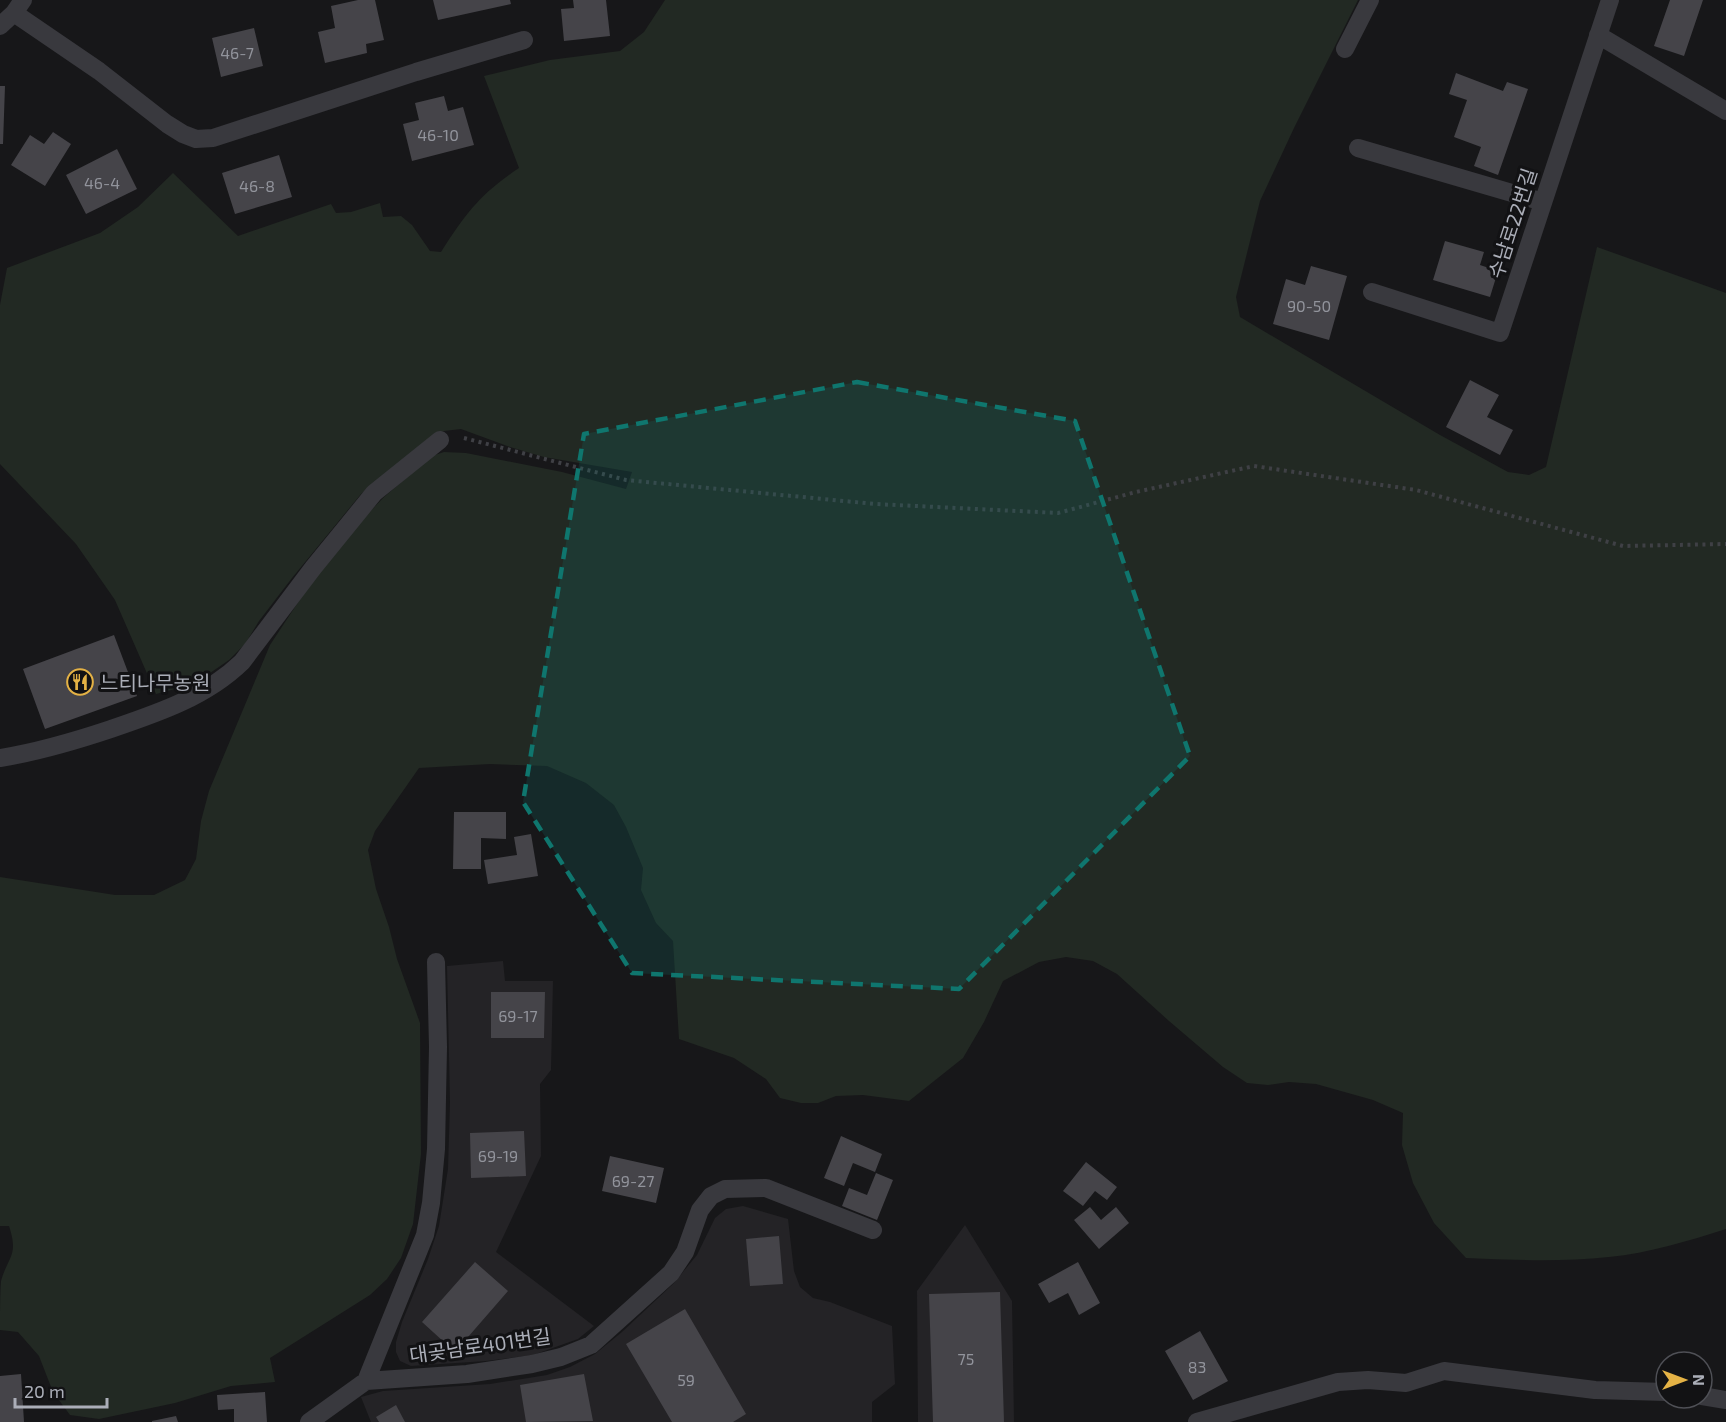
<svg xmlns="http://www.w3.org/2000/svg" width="1726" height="1422" font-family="'Exo 2','Noto Sans KR',sans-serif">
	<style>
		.built { fill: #242326 }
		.green { fill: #222923 }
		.building { fill: #454449 }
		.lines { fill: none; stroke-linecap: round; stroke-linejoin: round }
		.path { stroke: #3f4045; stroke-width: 4; stroke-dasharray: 3 4.5; stroke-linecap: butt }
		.lane { stroke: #39393e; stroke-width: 18 }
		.marked { fill: #0f766e; fill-opacity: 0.2; stroke: #0f766e; stroke-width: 4.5; stroke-dasharray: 12 8; stroke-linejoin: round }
		.labels { text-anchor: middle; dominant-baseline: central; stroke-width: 6; stroke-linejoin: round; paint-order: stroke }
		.number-label { font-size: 16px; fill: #92949c }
		.street-label { font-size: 20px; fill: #abaeb8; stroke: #121214 }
		.poi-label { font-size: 20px; fill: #abaeb8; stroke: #121214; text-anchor: start }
	</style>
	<rect width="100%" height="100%" fill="#171719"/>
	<path class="built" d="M 503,961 L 505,981 L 553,981 L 551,1070 L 540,1084 L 541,1156 L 496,1252 L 594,1326 L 578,1339 L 533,1355 L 486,1361 L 411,1366 L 400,1361 L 396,1352 L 396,1342 L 402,1322 L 428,1259 L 439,1226 L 448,1169 L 450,1102 L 447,966 Z
		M 743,1206 L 788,1219 L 794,1271 L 800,1287 L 813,1298 L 830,1302 L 892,1326 L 895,1384 L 872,1402 L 872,1422 L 371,1422 L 361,1397 L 383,1391 L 490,1384 L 547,1375 L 570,1367 L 595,1354 L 622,1332 L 673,1284 L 697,1255 L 715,1218 L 726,1209 Z
		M 965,1225 L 1012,1301 L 1014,1422 L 918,1422 L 917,1291 Z"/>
	<path class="green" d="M 665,0 L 1358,0 L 1294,128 L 1260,201 L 1236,297 L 1240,317 L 1440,435 L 1508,472 L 1529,475 L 1546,467 L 1597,247 L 1726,293 L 1726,1229 C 1688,1241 1649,1253 1609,1257 C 1561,1262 1514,1260 1466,1258 L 1434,1223 L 1413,1183 L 1402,1145 L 1403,1113 L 1373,1100 L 1316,1084 L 1289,1082 L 1268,1085 L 1247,1083 L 1223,1067 L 1169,1021 L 1117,974 L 1093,961 L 1066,957 L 1039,962 L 1003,981 L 984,1022 L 963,1058 L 909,1101 L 863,1095 L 836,1096 L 818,1103 L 801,1103 L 780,1098 L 766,1079 L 734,1058 L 679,1039 L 673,941 L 656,923 L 641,890 L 643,868 L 626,827 L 614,805 L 586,783 L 547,766 L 490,764 L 419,768 L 375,831 L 368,850 L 376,889 L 389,927 L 397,959 L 420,1023 L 421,1154 L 413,1224 L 401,1258 L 387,1279 L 370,1295 L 270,1358 L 275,1382 L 231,1386 L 175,1403 L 99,1419 L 70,1415 L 53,1392 L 39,1356 L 18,1332 L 0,1330 C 0,1317 0,1294 1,1281 C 8,1256 19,1256 9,1226 L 0,1226 L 0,877 L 115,895 L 154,895 L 185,880 L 196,859 L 201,821 L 209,791 L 270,645 L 316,575 L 357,525 L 384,497 L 432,456 L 444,452 L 466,453 L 562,472 L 626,489 L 632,472 L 544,457 L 510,447 L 461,429 L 444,431 L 432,436 L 361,494 L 292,578 L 259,621 L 245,644 L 229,660 L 194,684 L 156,694 L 115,600 L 76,544 L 0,464 L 0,305 L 7,268 L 100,233 L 138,207 L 173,173 L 238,236 L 331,204 L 336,213 L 351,212 L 380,203 L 383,217 L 401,216 L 412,225 L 430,251 L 441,252 C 466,213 480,194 519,168 L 484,76 L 550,60 L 620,51 L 644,32 Z"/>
	<path class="building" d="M 358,0 L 375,0 L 384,40 L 366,44 L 367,53 L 325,63 L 318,32 L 335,28 L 331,6 Z
		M 433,0 L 510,0 L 511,4 L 438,20 Z
		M 573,0 L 606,0 L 610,36 L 564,41 L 561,9 L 574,8 Z
		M 1670,0 L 1703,0 L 1684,56 L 1654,46 Z
		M 254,28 L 263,66 L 221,77 L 212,38 Z
		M 1456,73 L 1503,91 L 1507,82 L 1528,89 L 1498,175 L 1474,166 L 1481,147 L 1454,137 L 1467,100 L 1449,94 Z
		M 0,86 L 5,86 L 3,144 L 0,144 Z
		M 444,96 L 448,111 L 463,107 L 474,145 L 412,161 L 403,124 L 419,120 L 415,103 Z
		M 53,132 L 71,144 L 45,186 L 11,165 L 30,135 L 44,144 Z
		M 117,149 L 137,189 L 86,214 L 66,175 Z
		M 279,155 L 292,197 L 235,214 L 222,173 Z
		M 1445,241 L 1484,252 L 1480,265 L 1498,271 L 1490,297 L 1433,280 Z
		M 1311,266 L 1347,276 L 1329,340 L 1273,324 L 1286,279 L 1305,285 Z
		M 1470,380 L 1499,395 L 1487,417 L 1513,430 L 1500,455 L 1446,427 Z
		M 114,635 L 137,696 L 45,729 L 23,669 Z
		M 454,812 L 506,812 L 506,839 L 481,838 L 481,869 L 453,869 Z
		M 531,834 L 538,876 L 488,884 L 484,860 L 517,855 L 514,837 Z
		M 491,992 L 545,992 L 544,1038 L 491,1038 Z
		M 524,1131 L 526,1176 L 471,1178 L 470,1133 Z
		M 841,1136 L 882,1154 L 875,1172 L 853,1163 L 844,1186 L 824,1178 Z
		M 610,1156 L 664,1168 L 656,1203 L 602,1191 Z
		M 1086,1162 L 1117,1187 L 1107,1200 L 1095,1191 L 1083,1206 L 1063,1191 Z
		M 876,1173 L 893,1180 L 877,1220 L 842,1206 L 849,1188 L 867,1195 Z
		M 1090,1207 L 1101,1220 L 1116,1207 L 1129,1223 L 1099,1249 L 1074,1220 Z
		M 779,1236 L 783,1284 L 750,1286 L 746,1239 Z
		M 475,1262 L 508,1291 L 455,1352 L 422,1322 Z
		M 1078,1262 L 1100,1303 L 1079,1315 L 1068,1293 L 1049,1303 L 1038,1284 Z
		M 1000,1292 L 1004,1422 L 933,1422 L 929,1294 Z
		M 685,1309 L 746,1414 L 733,1422 L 672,1422 L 626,1344 Z
		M 1200,1331 L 1228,1381 L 1193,1400 L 1165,1351 Z
		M 21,1374 L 24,1422 L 0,1422 L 0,1376 Z
		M 584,1374 L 593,1421 L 526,1422 L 520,1385 Z
		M 265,1392 L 267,1422 L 234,1422 L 234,1409 L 218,1410 L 217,1395 Z
		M 396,1405 L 405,1422 L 379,1422 L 376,1417 Z
		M 176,1416 L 178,1422 L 152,1422 L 152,1421 Z"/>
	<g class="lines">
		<path class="path" d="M 464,438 L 626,480 L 875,504 L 1058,513 L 1136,492 L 1254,466 L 1416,490 L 1623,546 L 1726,544"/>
		<path class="lane" d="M 14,13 L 99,71 L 167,124 L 183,134 L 196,139 L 213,138 L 416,72 L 524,40
			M 0,26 L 14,13 L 23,0
			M 1598,35 L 1726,111
			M 1345,49 L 1370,0
			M 1358,148 L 1543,202
			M 1372,292 L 1500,333 L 1610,0
			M 0,758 C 38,752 75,741 111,729 C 158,713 206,697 242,662 L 313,568 L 374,493 L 440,440
			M 366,1381 L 467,1374 L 532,1364 L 561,1357 L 591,1345 L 671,1273 L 685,1252 L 700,1210 L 711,1196 L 725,1189 L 766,1188 L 873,1230
			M 1702,1396 L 1726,1400
			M 309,1422 L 366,1381 L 425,1235 L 431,1203 L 436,1149 L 438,1047 L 436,962
			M 1197,1422 L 1338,1382 L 1368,1380 L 1406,1383 L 1444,1371 L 1595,1390 L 1666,1392"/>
	</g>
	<path class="marked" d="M 857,382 L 1075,421 L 1190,756 L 959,989 L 632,973 L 523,802 L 584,434 Z"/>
	<defs>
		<g id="restaurant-ring" transform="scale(1.35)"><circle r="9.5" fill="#121214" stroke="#e4b245" stroke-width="1.5"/><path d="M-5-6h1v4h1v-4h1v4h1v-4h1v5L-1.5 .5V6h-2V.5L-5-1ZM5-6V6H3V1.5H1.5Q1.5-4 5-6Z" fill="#e4b245"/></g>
	</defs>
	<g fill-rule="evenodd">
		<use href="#restaurant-ring" x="80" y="682"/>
	</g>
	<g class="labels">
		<g class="number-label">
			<text x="237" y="52">46-7</text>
			<text x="438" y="134">46-10</text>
			<text x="102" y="182">46-4</text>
			<text x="257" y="185">46-8</text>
			<text x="1309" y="305">90-50</text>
			<text x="518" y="1015">69-17</text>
			<text x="498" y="1155">69-19</text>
			<text x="633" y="1180">69-27</text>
			<text x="966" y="1358">75</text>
			<text x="1197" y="1366">83</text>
			<text x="686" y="1379">59</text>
		</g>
		<g class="street-label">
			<text transform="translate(1512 223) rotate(-72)">수남로22번길</text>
			<text transform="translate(480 1345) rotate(-8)">대곶남로401번길</text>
		</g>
		<g class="poi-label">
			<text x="100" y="682">느티나무농원</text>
		</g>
	</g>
	<g transform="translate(1684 1380) rotate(90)"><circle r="28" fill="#121214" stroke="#4f5056" stroke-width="1.5"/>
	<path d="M0-4.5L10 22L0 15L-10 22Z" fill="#e4b245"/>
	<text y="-9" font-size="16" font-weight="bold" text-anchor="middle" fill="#abaeb8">N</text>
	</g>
	<path d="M15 1398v9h92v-9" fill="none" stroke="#abaeb8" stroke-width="3"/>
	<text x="24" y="1398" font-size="18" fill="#abaeb8" stroke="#121214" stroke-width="4.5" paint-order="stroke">20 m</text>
</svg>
